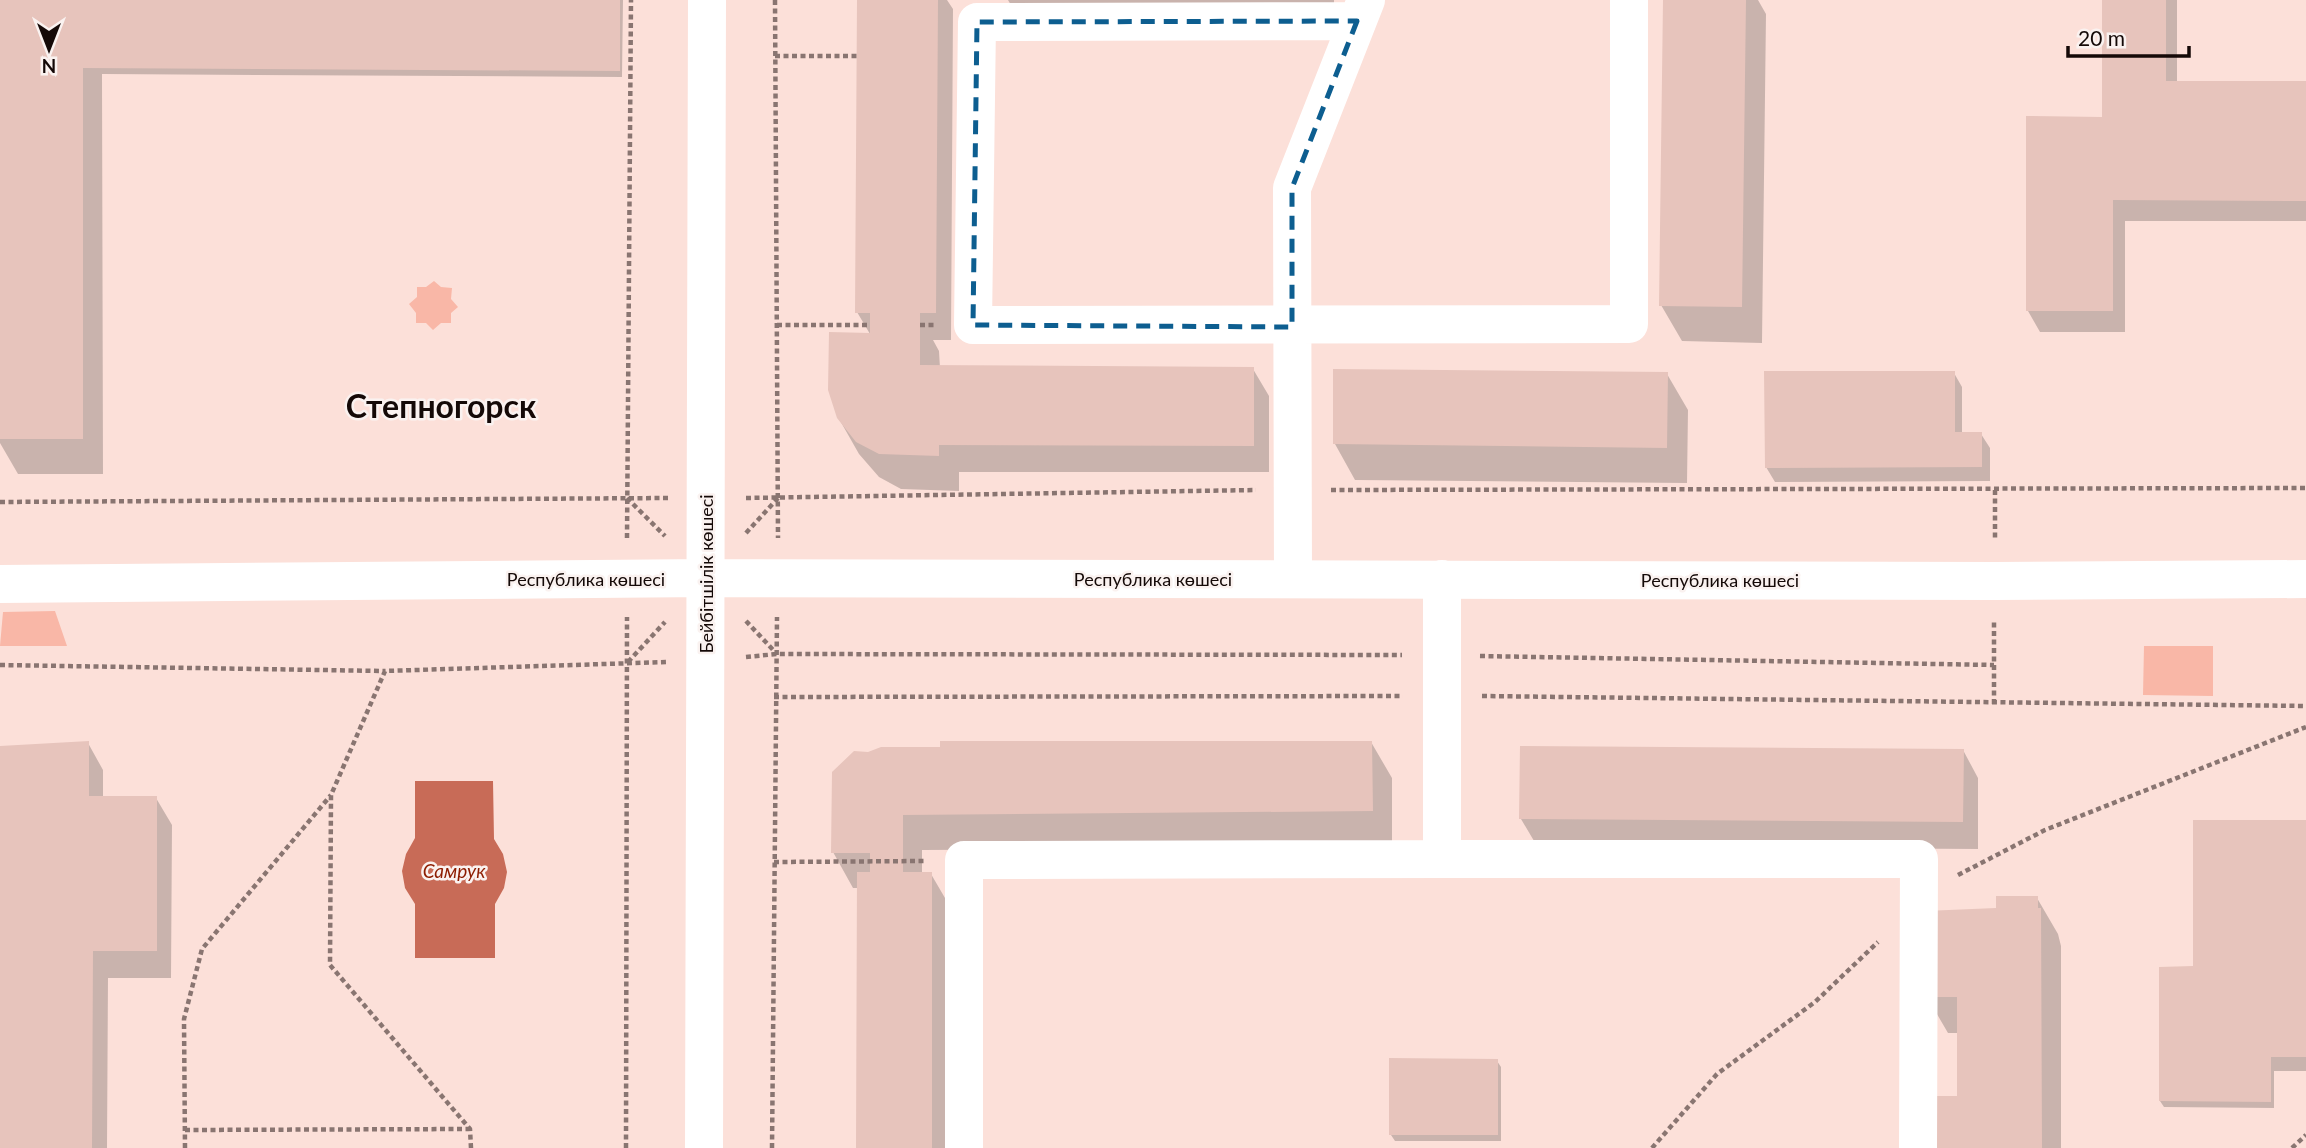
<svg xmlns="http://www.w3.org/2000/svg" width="2306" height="1148" font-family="Lato,sans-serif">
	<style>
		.green { fill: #f9b7a7 }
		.water { fill: #c86b57 }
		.shadow { fill: #0003 }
		.building { fill: #e7c4bc }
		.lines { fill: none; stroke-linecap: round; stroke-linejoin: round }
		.path { stroke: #897571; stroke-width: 4.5; stroke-dasharray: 5 3.5; stroke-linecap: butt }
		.minor { stroke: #fff; stroke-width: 38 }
		.tertiary { stroke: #fff; stroke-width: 38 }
		.marked { fill: none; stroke: #0d5e90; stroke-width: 5; stroke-dasharray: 14 9; stroke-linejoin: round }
		.labels { text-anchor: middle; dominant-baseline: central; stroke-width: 5; stroke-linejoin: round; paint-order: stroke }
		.street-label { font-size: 18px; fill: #140907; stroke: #faf2f0 }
		.water-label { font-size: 19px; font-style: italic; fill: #8d1c00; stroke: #faf2f0 }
		.town-label { font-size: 32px; font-weight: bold; fill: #140907; stroke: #faf2f0 }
	</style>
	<rect width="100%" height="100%" fill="#fce0d9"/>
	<path class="green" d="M 434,281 L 441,287 L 452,288 L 451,299 L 458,307 L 451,313 L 451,323 L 441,323 L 433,330 L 426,323 L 416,323 L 416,313 L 409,304 L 417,297 L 417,287 L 426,287 Z
		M 55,611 L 67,646 L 0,646 L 3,612 Z
		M 2144,646 L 2213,646 L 2213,696 L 2143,695 Z"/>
	<path class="water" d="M 415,781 L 493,781 L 494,839 L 503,854 L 507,872 L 504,888 L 495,904 L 495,958 L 415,958 L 415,904 L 405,888 L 402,871 L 406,854 L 415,838 Z"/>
	<path class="shadow" d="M 0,0 L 623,0 L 622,77 L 102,74 L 103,474 L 18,474 L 0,443 Z
		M 859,0 L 947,0 L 953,9 L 951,340 L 933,340 L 939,351 L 940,368 L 1253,369 L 1269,396 L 1269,472 L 959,472 L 959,491 L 901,489 L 879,477 L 859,454 L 838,417 L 870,334 L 857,312 Z
		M 1008,0 L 1334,0 L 1334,11 L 1015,12 Z
		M 1664,0 L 1758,0 L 1766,14 L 1762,343 L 1682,341 L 1661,305 Z
		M 2102,0 L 2177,0 L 2177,82 L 2306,83 L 2306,221 L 2125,221 L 2125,332 L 2040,332 L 2028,311 L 2104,118 Z
		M 1954,373 L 1962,387 L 1962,434 L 1981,434 L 1990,448 L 1990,481 L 1775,482 L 1766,467 Z
		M 1667,374 L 1688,410 L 1687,483 L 1355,480 L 1335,444 Z
		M 1371,742 L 1392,778 L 1392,847 L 922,850 L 922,874 L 931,874 L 952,910 L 952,1148 L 858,1148 L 858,888 L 853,888 L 833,852 L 834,773 Z
		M 88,743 L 103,770 L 103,798 L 156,798 L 172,825 L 171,978 L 108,978 L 107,1148 L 0,1148 L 0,747 Z
		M 1521,748 L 1963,750 L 1978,778 L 1978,849 L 1537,846 L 1521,819 Z
		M 2306,822 L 2306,1071 L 2274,1071 L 2274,1108 L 2164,1107 L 2160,1101 L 2195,968 Z
		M 2037,898 L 2058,934 L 2061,946 L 2061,1148 L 1932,1148 L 1959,1098 L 1959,1033 L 1948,1033 L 1927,997 L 1998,910 Z
		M 1497,1061 L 1501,1067 L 1501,1141 L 1395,1141 L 1391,1135 Z"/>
	<path class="building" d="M 0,0 L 620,0 L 620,71 L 83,68 L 83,439 L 0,439 Z
		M 857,0 L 938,0 L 936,313 L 920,313 L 920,365 L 1254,367 L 1254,446 L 939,445 L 939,456 L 879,454 L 856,442 L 837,418 L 828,390 L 829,332 L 870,333 L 870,313 L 855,313 Z
		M 1663,0 L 1746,0 L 1742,307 L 1659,306 Z
		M 2102,0 L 2166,0 L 2166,81 L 2306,81 L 2306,201 L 2113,200 L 2113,311 L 2026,311 L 2026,116 L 2102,117 Z
		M 1333,369 L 1668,372 L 1667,448 L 1333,444 Z
		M 1764,371 L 1955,371 L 1955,432 L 1982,432 L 1982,467 L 1765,468 Z
		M 89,741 L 89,796 L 157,796 L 157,951 L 93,951 L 92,1148 L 0,1148 L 0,746 Z
		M 940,741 L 1372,741 L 1373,811 L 903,815 L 903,872 L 932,872 L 932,1148 L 856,1148 L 857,872 L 870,872 L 870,853 L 831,853 L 832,772 L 854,751 L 868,752 L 881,747 L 940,747 Z
		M 1520,746 L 1964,749 L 1963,822 L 1519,819 Z
		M 2193,820 L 2306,820 L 2306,1057 L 2271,1057 L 2271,1102 L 2159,1101 L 2159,967 L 2193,966 Z
		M 1996,896 L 2038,896 L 2038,908 L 2041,908 L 2042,1148 L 1930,1148 L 1930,1096 L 1957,1096 L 1957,997 L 1925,997 L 1925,911 L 1996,908 Z
		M 1389,1058 L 1498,1059 L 1498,1135 L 1389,1135 Z"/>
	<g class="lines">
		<path class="path" d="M 775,0 L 778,538
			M 775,56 L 857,56
			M 777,325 L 870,325
			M 920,325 L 934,325
			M 1331,490 L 2306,488
			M 1995,490 L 1995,541
			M 627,498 L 665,536
			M 746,498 L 1256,490
			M 0,502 L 668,498
			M 746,533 L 778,498
			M 627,538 L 631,0
			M 746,621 L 776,653
			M 1480,656 L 1994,665
			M 746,657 L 777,654 L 1402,655
			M 628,662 L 665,622
			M 0,665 L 385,671
			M 1482,696 L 2306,706
			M 774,697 L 1403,696
			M 1994,704 L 1994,620
			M 774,862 L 925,861
			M 1958,875 L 2045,830 L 2306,727
			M 185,1130 L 470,1129
			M 185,1148 L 184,1019 L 202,949 L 331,795
			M 471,1148 L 470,1129 L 330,965 L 331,795 L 385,671 L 667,662
			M 626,1148 L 627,617
			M 772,1148 L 777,617
			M 1652,1148 L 1717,1074 L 1815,1002 L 1878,942
			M 2292,1148 L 2306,1135"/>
		<path class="minor" d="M 1357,21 L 977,22 L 973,325 L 1629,324 L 1629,0
			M 1293,579 L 1292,188 L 1366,0
			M 1442,579 L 1442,859 L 1919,859 L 1918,1148
			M 964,1148 L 964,860 L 1442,859"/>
		<path class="tertiary" d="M 0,584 L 706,578 L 1995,581 L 2306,579
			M 704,1148 L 707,0"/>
	</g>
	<path class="marked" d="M 1357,21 L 1292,188 L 1292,327 L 973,325 L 977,22 Z"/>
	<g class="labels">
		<g class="street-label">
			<text transform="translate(706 574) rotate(-90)">Бейбітшілік көшесі</text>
			<text x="586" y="579">Республика көшесі</text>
			<text x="1153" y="579">Республика көшесі</text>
			<text x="1720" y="580">Республика көшесі</text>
		</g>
		<g class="water-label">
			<text x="454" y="870">Самрук</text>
		</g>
		<g class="town-label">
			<text x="441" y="405">Степногорск</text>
		</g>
	</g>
	<g transform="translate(49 49) rotate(180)" stroke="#faf2f0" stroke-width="5" paint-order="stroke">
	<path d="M0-5L12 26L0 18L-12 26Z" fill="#140907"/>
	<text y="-10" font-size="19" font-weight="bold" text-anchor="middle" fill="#140907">N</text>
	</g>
	<path d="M2068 46v10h121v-10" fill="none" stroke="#140907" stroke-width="3.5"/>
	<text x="2078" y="46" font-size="21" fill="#140907" stroke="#faf2f0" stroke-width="5" paint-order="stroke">20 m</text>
</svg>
